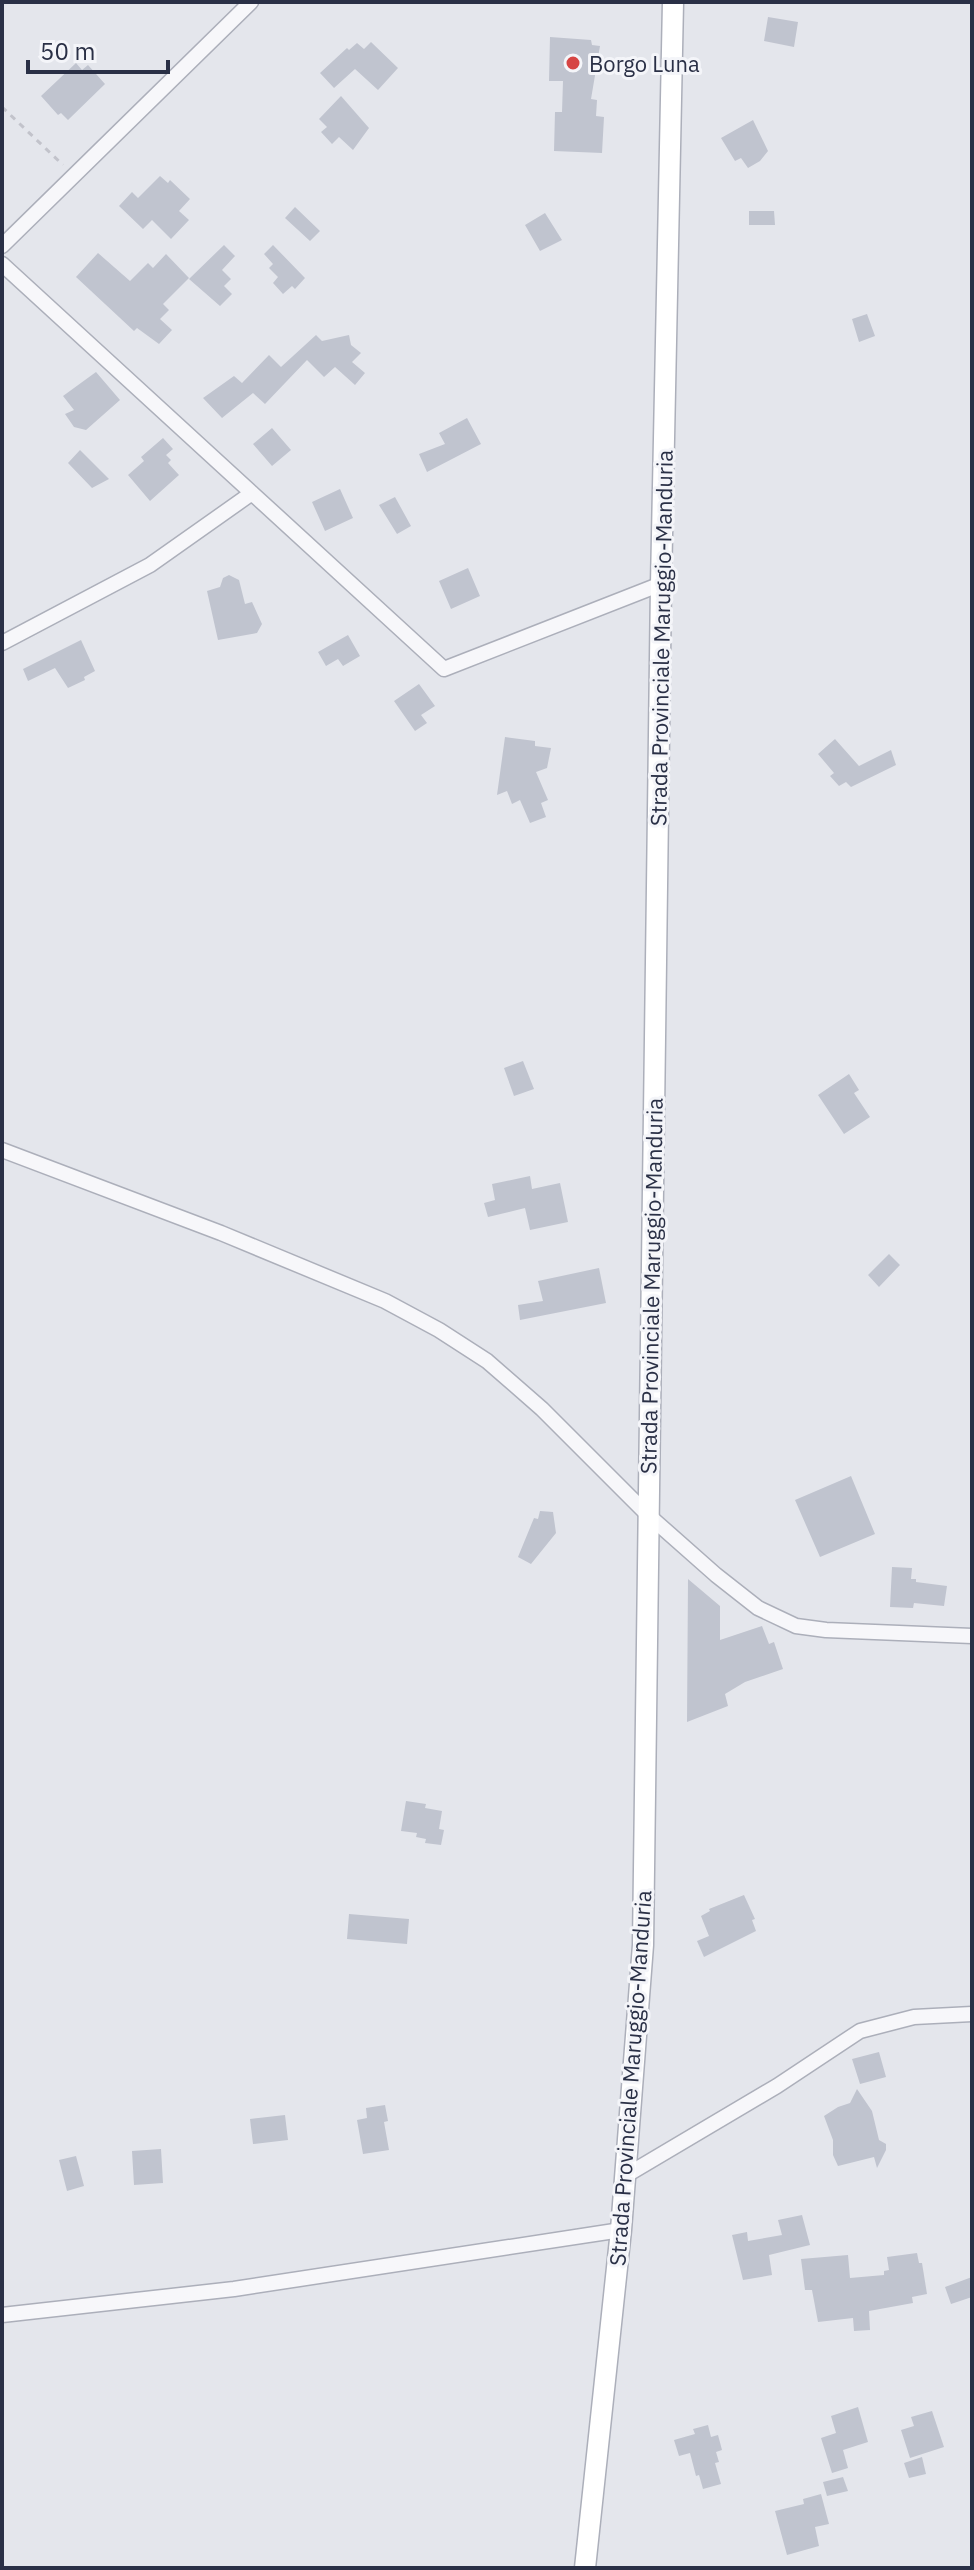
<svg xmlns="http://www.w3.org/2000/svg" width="974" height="2570" font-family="'IBM Plex Sans',sans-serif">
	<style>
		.building { fill: #c0c4cf }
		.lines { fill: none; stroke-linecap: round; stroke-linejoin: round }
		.street-casing { stroke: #acafba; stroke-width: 17 }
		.secondary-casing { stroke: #acafba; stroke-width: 23 }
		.path { stroke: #c2c3cb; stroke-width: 3; stroke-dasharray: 6 6; stroke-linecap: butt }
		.street { stroke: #f7f7fa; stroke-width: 14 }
		.secondary { stroke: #fff; stroke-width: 20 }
		.poi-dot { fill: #d64544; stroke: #f4f5f9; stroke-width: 3 }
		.labels { text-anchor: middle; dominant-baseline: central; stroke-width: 6; stroke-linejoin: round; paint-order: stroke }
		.poi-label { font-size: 22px; fill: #2a3046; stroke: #f4f5f9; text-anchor: start }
		.street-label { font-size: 22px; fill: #2a3046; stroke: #f4f5f9 }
	</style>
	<rect width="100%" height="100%" fill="#e4e6ec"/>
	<path class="building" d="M 768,17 L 798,22 L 794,47 L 764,41 Z
		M 550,37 L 591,40 L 592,45 L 600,46 L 591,99 L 597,100 L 596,116 L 604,117 L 602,153 L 554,151 L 555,112 L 562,112 L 563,81 L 549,81 Z
		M 371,42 L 398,68 L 378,90 L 355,69 L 334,88 L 320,73 L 347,48 L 349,50 L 357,43 L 364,49 Z
		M 76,63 L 82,70 L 88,65 L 105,84 L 68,120 L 61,113 L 58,115 L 41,96 Z
		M 341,96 L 369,128 L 353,150 L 339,137 L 332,144 L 321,132 L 327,127 L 319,119 Z
		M 753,120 L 768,151 L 760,161 L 748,168 L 741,158 L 735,161 L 721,138 Z
		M 160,176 L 168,183 L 170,180 L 190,199 L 179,211 L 189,220 L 171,239 L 152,220 L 143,229 L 119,206 L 132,192 L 138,198 Z
		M 295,207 L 320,231 L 310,241 L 285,218 Z
		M 749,211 L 774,211 L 775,225 L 749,225 Z
		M 545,213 L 562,240 L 540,251 L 525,225 Z
		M 224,245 L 235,256 L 222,270 L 231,279 L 224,286 L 232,294 L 220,306 L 189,279 Z
		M 273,245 L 305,278 L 295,289 L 292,286 L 283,294 L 273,283 L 278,277 L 269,268 L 273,264 L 264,254 Z
		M 98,253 L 130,281 L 148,263 L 153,268 L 166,254 L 189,278 L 163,304 L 169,310 L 160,319 L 172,330 L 159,344 L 137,328 L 134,331 L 76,277 Z
		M 867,314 L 875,336 L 859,342 L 852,319 Z
		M 316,335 L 322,341 L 349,335 L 351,345 L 361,353 L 352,362 L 365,373 L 355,385 L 335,367 L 324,377 L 307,360 L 265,404 L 253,393 L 222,418 L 203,398 L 234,376 L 242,383 L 269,355 L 281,367 Z
		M 96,372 L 120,400 L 86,430 L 74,427 L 65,414 L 74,410 L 63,396 Z
		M 467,418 L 481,444 L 427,472 L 419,454 L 445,444 L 439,433 Z
		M 272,428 L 291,450 L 272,466 L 253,444 Z
		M 163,438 L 173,449 L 166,455 L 171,460 L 168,463 L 179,475 L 150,501 L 128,475 L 144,461 L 141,457 Z
		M 80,450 L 109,479 L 92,488 L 68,463 Z
		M 340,489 L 353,518 L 325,531 L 312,502 Z
		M 395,497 L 411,526 L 397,534 L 379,505 Z
		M 468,568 L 480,596 L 451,609 L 439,581 Z
		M 229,575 L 239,580 L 245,604 L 252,602 L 262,624 L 257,633 L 218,640 L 207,591 L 220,587 L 223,578 Z
		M 348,635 L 360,656 L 343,666 L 338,659 L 326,666 L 318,652 Z
		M 81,640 L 95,671 L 84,677 L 85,680 L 68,688 L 55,668 L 28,681 L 23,669 Z
		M 419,684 L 435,706 L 421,715 L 427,723 L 415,731 L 394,701 Z
		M 505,737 L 535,741 L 535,746 L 551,748 L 547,768 L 536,772 L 548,800 L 541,803 L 546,817 L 530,823 L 520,800 L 512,804 L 507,791 L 497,795 Z
		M 835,739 L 859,766 L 891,750 L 896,765 L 851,787 L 846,782 L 839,786 L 830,776 L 834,773 L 818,754 Z
		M 523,1061 L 534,1089 L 514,1096 L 504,1068 Z
		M 849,1074 L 859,1090 L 854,1093 L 870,1117 L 844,1134 L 818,1095 Z
		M 530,1176 L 532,1189 L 560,1183 L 568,1222 L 530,1230 L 525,1208 L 488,1217 L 484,1203 L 495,1200 L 492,1184 Z
		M 889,1254 L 900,1265 L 879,1287 L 868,1275 Z
		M 599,1268 L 606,1303 L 520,1320 L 518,1305 L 543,1301 L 538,1281 Z
		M 851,1476 L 875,1534 L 820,1557 L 795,1500 Z
		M 540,1511 L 553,1512 L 556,1533 L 531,1564 L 518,1557 L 534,1518 L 538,1519 Z
		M 892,1567 L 912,1568 L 911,1579 L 916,1579 L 916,1582 L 947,1586 L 944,1606 L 914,1603 L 913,1608 L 890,1607 Z
		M 688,1579 L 720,1606 L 720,1640 L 762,1626 L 769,1644 L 774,1642 L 783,1669 L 745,1682 L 725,1694 L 728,1706 L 687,1722 Z
		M 406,1801 L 426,1804 L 425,1808 L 442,1811 L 439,1829 L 444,1830 L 441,1845 L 425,1843 L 426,1839 L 416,1837 L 417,1833 L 401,1831 Z
		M 744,1895 L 755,1919 L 752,1920 L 756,1931 L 704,1957 L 697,1941 L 709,1936 L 701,1916 L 710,1911 L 709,1909 Z
		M 349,1914 L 409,1919 L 407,1944 L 347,1939 Z
		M 879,2052 L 886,2077 L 860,2084 L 852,2059 Z
		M 857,2089 L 872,2111 L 879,2140 L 886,2144 L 886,2150 L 877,2168 L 874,2157 L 838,2166 L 833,2155 L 833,2140 L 824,2116 L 838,2107 L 850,2103 Z
		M 385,2105 L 388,2121 L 384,2122 L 389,2150 L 363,2154 L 357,2120 L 367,2118 L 366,2108 Z
		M 285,2115 L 288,2140 L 253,2144 L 250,2119 Z
		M 161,2149 L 163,2183 L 134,2185 L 132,2151 Z
		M 76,2156 L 84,2186 L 67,2191 L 59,2160 Z
		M 802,2215 L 810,2245 L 769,2255 L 772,2275 L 743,2280 L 732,2235 L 747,2232 L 748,2241 L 782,2235 L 778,2220 Z
		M 917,2253 L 919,2263 L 922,2263 L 927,2294 L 912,2297 L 913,2303 L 869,2311 L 870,2330 L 854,2331 L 853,2318 L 818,2322 L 812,2290 L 805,2290 L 801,2259 L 848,2255 L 850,2278 L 884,2275 L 884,2271 L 889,2270 L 887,2257 Z
		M 972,2277 L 972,2297 L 951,2304 L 945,2287 Z
		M 858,2407 L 868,2442 L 843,2450 L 848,2468 L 832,2473 L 821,2438 L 836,2433 L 831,2416 Z
		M 932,2411 L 944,2447 L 910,2458 L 901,2430 L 914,2426 L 911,2417 Z
		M 708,2425 L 711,2437 L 718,2435 L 722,2450 L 716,2452 L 719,2462 L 715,2463 L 721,2484 L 703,2489 L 699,2475 L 696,2476 L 690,2453 L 679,2456 L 674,2440 L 695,2434 L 693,2429 Z
		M 922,2457 L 926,2474 L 909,2478 L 904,2463 Z
		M 843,2477 L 848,2491 L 827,2496 L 823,2482 Z
		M 821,2494 L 829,2524 L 815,2527 L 819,2546 L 787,2555 L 775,2511 L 804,2504 L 803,2499 Z"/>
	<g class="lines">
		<g class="street-casing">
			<path id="street" d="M 2,246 L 251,2
				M 2,264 L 444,669 L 661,584
				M 2,643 L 150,565 L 252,493
				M 2,1150 L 221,1233 L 385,1301 L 439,1330 L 487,1361 L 542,1409 L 647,1514 L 716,1575 L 758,1608 L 796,1626 L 826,1630 L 972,1636
				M 625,2176 L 777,2086 L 860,2031 L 914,2017 L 972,2014
				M 2,2315 L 234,2289 L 621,2230"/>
		</g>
		<g class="secondary-casing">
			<path id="secondary" d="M 585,2568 L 621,2230 L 643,1945 L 661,584 L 673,2"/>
		</g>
		<path class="path" d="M 2,107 L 63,165"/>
		<use href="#street" class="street"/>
		<use href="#secondary" class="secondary"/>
	</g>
	<circle class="poi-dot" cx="573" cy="63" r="8"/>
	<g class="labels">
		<g class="poi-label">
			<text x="589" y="63">Borgo Luna</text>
		</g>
		<g class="street-label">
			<text transform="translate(661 638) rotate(-89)">Strada Provinciale Maruggio-Manduria</text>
			<text transform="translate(651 1286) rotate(-89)">Strada Provinciale Maruggio-Manduria</text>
			<text transform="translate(630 2078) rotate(-86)">Strada Provinciale Maruggio-Manduria</text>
		</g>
	</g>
	<rect width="974" height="2570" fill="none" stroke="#2a3046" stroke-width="8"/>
	<path d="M28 60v12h140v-12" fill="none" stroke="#2a3046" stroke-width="4"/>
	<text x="40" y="60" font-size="24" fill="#2a3046" stroke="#f4f5f9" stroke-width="6" paint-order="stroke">50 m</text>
</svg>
